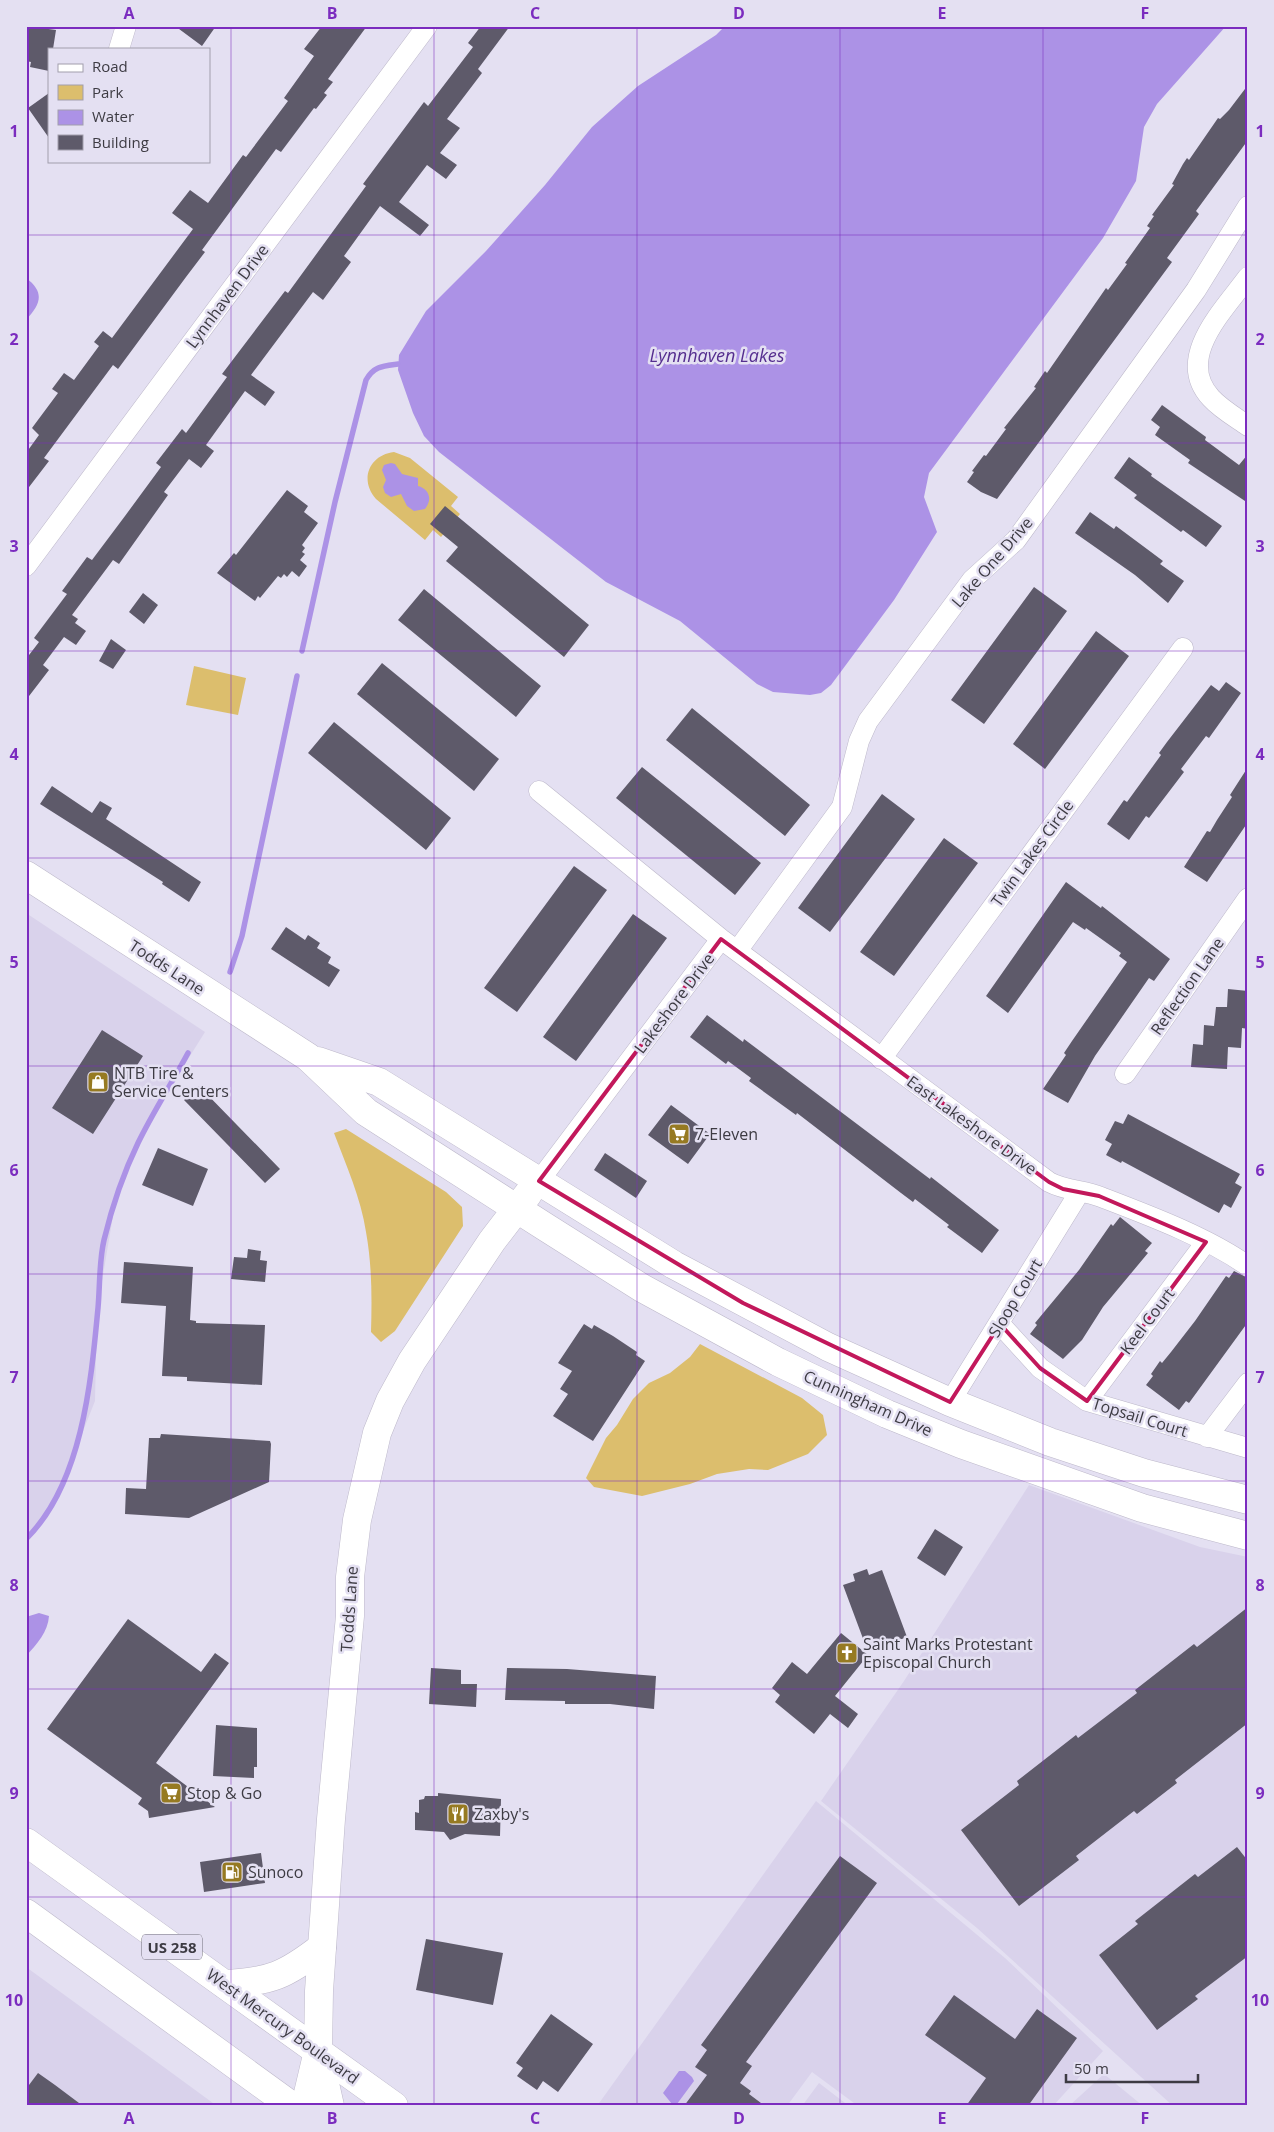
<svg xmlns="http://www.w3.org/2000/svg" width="1274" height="2132" font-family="'Open Sans',sans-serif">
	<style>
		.built { fill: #d9d2eb }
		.green { fill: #dcbe6d }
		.water { fill: #ac92e6 }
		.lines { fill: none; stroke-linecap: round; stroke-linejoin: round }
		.stream { stroke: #ac92e6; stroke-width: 5.5 }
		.building { fill: #5e5a6a }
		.street-casing { stroke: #bdb8ca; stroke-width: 21 }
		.secondary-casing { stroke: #bdb8ca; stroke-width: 29 }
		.highway-casing { stroke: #bdb8ca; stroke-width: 29 }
		.street { stroke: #fff; stroke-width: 20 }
		.secondary { stroke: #fff; stroke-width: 28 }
		.highway { stroke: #fff; stroke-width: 28 }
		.marked { fill: none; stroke: #c2185b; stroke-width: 4; stroke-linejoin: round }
		.grid { fill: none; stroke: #7b2cbf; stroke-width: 1; stroke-opacity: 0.55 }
		.labels { text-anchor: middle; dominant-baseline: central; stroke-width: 5; stroke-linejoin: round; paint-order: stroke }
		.shield { fill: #e4e0f2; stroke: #6f6c78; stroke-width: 1 }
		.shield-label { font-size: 15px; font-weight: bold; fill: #3d3b43 }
		.street-label { font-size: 16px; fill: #3d3b43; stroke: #e4e0f2 }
		.poi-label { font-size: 16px; fill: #3d3b43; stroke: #e4e0f2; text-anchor: start }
		.water-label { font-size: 18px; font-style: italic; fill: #552e8f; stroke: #e4e0f2 }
		.neatline { fill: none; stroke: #7b2cbf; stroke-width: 2 }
		.grid-label { font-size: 16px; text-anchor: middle; font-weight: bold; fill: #7b2cbf }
	</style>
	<rect width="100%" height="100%" fill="#e4e0f2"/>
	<path class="built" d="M 26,913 L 205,1032 L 145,1128 L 115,1204 L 97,1311 L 95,1401 L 53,1507 L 26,1537 Z
		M 1029,1485 L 1200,1547 L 1248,1557 L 1248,2106 L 1173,2106 L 977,1928 L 821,1801 L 904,1681 Z
		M 816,1801 L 1005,1958 L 1103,2051 L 1053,2106 L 858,2106 L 812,2072 L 787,2106 L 597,2106 Z
		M 26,1967 L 161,2065 L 217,2106 L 26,2106 Z
		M 1104,2074 L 1143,2106 L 1069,2106 Z
		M 819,2083 L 849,2106 L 802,2106 Z"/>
	<path class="green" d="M 394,452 L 410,458 L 458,497 L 451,506 L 460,514 L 441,537 L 433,530 L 425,540 L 376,499 C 359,480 369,455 394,452 Z
		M 194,666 L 246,678 L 238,715 L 186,705 Z
		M 346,1129 L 446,1192 L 462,1207 L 463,1226 L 395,1331 L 381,1342 L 371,1332 C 372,1298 372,1265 366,1232 C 361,1198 346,1165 334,1133 Z
		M 700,1344 L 802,1398 L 823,1415 L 827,1435 L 808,1454 L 768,1470 L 749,1469 L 717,1474 L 690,1484 L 642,1496 L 594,1487 L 586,1478 L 606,1438 L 617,1425 L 633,1399 L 649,1383 L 670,1373 L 690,1357 Z"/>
	<path class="water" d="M 725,26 L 1226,26 L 1157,104 L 1144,127 L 1136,181 L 1103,238 L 929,473 L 924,497 L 937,532 L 894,600 L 831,685 L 821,693 L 810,695 L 773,692 L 757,684 L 680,621 L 606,582 L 439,452 L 424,436 L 413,413 L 398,370 L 399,355 L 426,311 L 486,251 L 545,185 L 592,127 L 638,86 L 716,35 Z
		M 26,278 C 45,292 41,304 26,320 Z
		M 391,463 L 395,464 L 402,474 L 418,478 L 418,486 C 429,489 433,499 425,509 L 414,511 L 407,506 L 401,494 L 391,497 L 385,493 L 383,487 L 386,480 L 382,470 L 384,465 Z
		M 39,1613 L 49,1616 C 48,1632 37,1644 26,1656 L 26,1617 Z
		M 679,2071 L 685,2071 L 692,2077 L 694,2081 L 677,2104 L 672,2104 L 663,2093 Z"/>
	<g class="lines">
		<path class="stream" d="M 302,651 L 335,502 L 366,380 C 374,366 383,366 398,364
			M 230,972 L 242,936 L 297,676
			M 26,1539 C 82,1484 91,1383 98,1308 C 100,1286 99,1261 104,1240 C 112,1207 123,1174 138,1143 C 153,1112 172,1083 188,1053"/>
	</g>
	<path class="building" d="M 26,26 L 56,30 L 53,49 L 49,49 L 49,71 L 30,67 L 31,62 L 26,61 Z
		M 175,26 L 216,26 L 202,46 Z
		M 322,26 L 367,26 L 328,79 L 333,82 L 324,93 L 327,95 L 316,109 L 314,108 L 281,152 L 276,149 L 202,250 L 205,252 L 186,277 L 118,369 L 113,365 L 44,458 L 49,461 L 26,491 L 26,453 L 39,435 L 32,428 L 58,393 L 52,389 L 64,373 L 74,380 L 99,346 L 94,342 L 103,331 L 112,338 L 193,229 L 172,213 L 190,190 L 208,203 L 243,155 L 246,157 L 288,101 L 284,98 L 314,56 L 304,49 Z
		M 481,26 L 510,26 L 478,69 L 482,73 L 447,119 L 460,128 L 440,153 L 457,165 L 446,179 L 427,165 L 399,202 L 429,225 L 420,236 L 380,206 L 344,256 L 351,262 L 323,300 L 313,292 L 251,375 L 275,392 L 265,406 L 245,391 L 206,445 L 214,451 L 201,468 L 189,459 L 164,492 L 168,495 L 119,564 L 113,560 L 72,615 L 78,619 L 75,623 L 86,631 L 76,645 L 64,637 L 43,665 L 49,670 L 26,700 L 26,659 L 39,642 L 34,638 L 67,594 L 62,591 L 87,557 L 92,560 L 125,516 L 161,467 L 156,463 L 182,429 L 186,433 L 227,377 L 222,374 L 285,291 L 288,293 L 366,186 L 363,184 L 424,102 L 428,106 L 473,47 L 468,43 Z
		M 1248,85 L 1248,140 L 1196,211 L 1199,214 L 1167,258 L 1172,262 L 997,499 L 981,492 L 967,482 L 974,472 L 972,471 L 984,455 L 986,456 L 1006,429 L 1004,428 L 1036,388 L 1034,387 L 1045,371 L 1047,373 L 1106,288 L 1108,290 L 1127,264 L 1125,263 L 1150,228 L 1147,226 L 1154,216 L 1152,215 L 1174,185 L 1172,184 L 1183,164 L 1187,158 L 1189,160 L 1218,118 L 1220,119 L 1229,110 Z
		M 49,93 L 49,138 L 28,108 Z
		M 1162,405 L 1206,437 L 1205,440 L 1239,465 L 1248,454 L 1248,503 L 1188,463 L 1190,460 L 1155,435 L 1160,427 L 1151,420 Z
		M 1129,457 L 1152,474 L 1151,476 L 1222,526 L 1206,547 L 1183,530 L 1181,532 L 1134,498 L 1137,495 L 1114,478 Z
		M 287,490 L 308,506 L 304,512 L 318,523 L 302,545 L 305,548 L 302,552 L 305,554 L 300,560 L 307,566 L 299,577 L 292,571 L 287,577 L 284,574 L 281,578 L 278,576 L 260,598 L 258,596 L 255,601 L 217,573 L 234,553 L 236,555 Z
		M 445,506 L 589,625 L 564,657 L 446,561 L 458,547 L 430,524 Z
		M 1090,512 L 1114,529 L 1116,526 L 1151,552 L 1163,561 L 1160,564 L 1184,581 L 1168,603 L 1135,575 L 1075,533 Z
		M 1034,587 L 1067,611 L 984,724 L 951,700 Z
		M 424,589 L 541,686 L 516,717 L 398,620 Z
		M 143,593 L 158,605 L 144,624 L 129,612 Z
		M 1096,631 L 1129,656 L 1045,769 L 1013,744 Z
		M 111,639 L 126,650 L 113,669 L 99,661 Z
		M 382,663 L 499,759 L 474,791 L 357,694 Z
		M 1226,682 L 1241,693 L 1209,738 L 1206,736 L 1181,769 L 1184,772 L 1149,818 L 1146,816 L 1129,840 L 1107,824 L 1124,800 L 1127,802 L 1161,755 L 1159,753 L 1167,742 L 1211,685 L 1219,691 Z
		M 692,708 L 810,805 L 785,836 L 666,740 Z
		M 334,722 L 451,818 L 426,850 L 308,753 Z
		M 642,767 L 761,863 L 735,895 L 616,798 Z
		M 1248,767 L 1248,822 L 1207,882 L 1184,867 L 1207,831 L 1210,832 L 1217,820 L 1232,797 L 1230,795 Z
		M 52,786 L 92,813 L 100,801 L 112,808 L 106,819 L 201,882 L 189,902 L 162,884 L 163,882 L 40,804 Z
		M 882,794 L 915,819 L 830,932 L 798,908 Z
		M 944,838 L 978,863 L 894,976 L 860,952 Z
		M 574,866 L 607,890 L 517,1012 L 484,988 Z
		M 1066,882 L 1101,908 L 1102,906 L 1170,959 L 1154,981 L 1149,978 L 1095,1056 L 1068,1103 L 1043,1089 L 1066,1055 L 1064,1053 L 1072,1041 L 1127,962 L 1119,956 L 1121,953 L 1086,928 L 1085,930 L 1073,922 L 1008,1013 L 986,996 Z
		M 633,914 L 667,938 L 576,1061 L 543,1037 Z
		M 286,927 L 305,940 L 308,935 L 320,943 L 317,948 L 331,957 L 328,963 L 340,970 L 329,987 L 271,949 Z
		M 1228,989 L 1248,991 L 1248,1029 L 1242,1028 L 1241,1048 L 1228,1047 L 1227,1069 L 1191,1067 L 1193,1044 L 1203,1045 L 1204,1025 L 1214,1026 L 1216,1007 L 1227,1007 Z
		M 707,1015 L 743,1042 L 744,1039 L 930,1179 L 931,1177 L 999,1230 L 982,1253 L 947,1227 L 949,1225 L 915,1199 L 913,1202 L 901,1193 L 797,1113 L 796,1115 L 749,1081 L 751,1078 L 728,1061 L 726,1064 L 690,1037 Z
		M 102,1030 L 143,1056 L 93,1134 L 52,1108 Z
		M 199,1086 L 280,1169 L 265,1183 L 184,1100 Z
		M 671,1105 L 710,1134 L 688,1164 L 648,1135 Z
		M 1128,1114 L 1240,1174 L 1235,1183 L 1242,1187 L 1231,1208 L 1224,1204 L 1219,1213 L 1122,1161 L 1121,1163 L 1106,1155 L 1112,1144 L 1105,1140 L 1115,1121 L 1123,1124 Z
		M 158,1148 L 208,1169 L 193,1206 L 142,1185 Z
		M 605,1153 L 647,1181 L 636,1198 L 594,1170 Z
		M 1120,1217 L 1152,1243 L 1145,1251 L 1148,1253 L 1103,1307 L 1082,1340 L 1063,1359 L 1030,1334 L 1037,1325 L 1035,1323 L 1079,1270 L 1111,1224 L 1113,1226 Z
		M 248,1249 L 261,1251 L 260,1260 L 267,1261 L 265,1282 L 231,1279 L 234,1257 L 247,1258 Z
		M 124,1262 L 193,1267 L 190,1320 L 196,1321 L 196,1323 L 265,1325 L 262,1385 L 187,1381 L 187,1377 L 162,1376 L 166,1306 L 121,1303 Z
		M 1234,1271 L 1248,1278 L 1248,1322 L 1189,1403 L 1186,1401 L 1179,1410 L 1146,1385 L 1153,1376 L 1151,1374 L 1160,1361 L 1162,1363 L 1171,1352 L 1195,1321 L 1226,1276 L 1229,1278 Z
		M 584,1324 L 592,1329 L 594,1325 L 613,1336 L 637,1352 L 636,1355 L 645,1361 L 593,1441 L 553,1416 L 568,1394 L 560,1389 L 572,1371 L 558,1363 Z
		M 161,1434 L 270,1441 L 271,1444 L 269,1482 L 189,1518 L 125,1514 L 126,1488 L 146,1489 L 149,1438 L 160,1438 Z
		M 935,1529 L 963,1547 L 945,1576 L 917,1558 Z
		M 867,1569 L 869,1575 L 882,1570 L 907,1637 L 868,1652 L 843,1585 L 855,1581 L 853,1574 Z
		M 1248,1607 L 1248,1723 L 1175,1780 L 1177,1783 L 1137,1814 L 1134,1811 L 1076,1856 L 1079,1860 L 1019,1906 L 961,1830 L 1019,1785 L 1017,1781 L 1076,1735 L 1078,1738 L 1137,1693 L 1135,1690 L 1194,1644 L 1197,1647 Z
		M 128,1619 L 201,1672 L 215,1653 L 229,1663 L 156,1763 L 215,1807 L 149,1818 L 148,1811 L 138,1804 L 142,1798 L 47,1729 Z
		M 841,1633 L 868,1655 L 835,1696 L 858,1714 L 848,1728 L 830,1714 L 814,1734 L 775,1702 L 780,1695 L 772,1688 L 792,1662 L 807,1674 Z
		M 431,1668 L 461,1670 L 461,1684 L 477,1684 L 476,1707 L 429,1704 Z
		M 507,1668 L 567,1669 L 656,1676 L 654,1709 L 610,1704 L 565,1704 L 565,1701 L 505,1700 Z
		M 216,1725 L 257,1728 L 257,1767 L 254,1767 L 254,1778 L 213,1776 Z
		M 438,1793 L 501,1799 L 500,1836 L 465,1834 L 450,1840 L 444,1832 L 415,1830 L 415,1812 L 419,1813 L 419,1800 L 424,1799 L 425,1796 L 438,1796 Z
		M 1237,1847 L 1248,1861 L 1248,1956 L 1195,1996 L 1198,1999 L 1157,2030 L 1099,1955 L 1138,1924 L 1135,1921 L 1195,1874 L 1198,1877 Z
		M 261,1853 L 265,1883 L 204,1892 L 200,1862 Z
		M 840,1856 L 877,1883 L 746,2062 L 752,2066 L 740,2083 L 751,2091 L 749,2094 L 765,2106 L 684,2106 L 707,2075 L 695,2067 L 707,2050 L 701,2045 Z
		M 426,1939 L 503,1953 L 493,2005 L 416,1990 Z
		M 954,1995 L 1015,2039 L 1037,2009 L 1077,2038 L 1028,2106 L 966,2106 L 986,2078 L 925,2035 Z
		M 551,2014 L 593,2044 L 558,2092 L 543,2081 L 537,2090 L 517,2076 L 523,2068 L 516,2063 Z
		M 38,2073 L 55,2085 L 83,2106 L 26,2106 L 26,2089 Z"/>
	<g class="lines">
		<g class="street-casing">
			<path id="street" d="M 119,49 L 126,26
				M 1248,277 C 1224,310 1174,358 1211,398 C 1221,409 1235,417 1248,426
				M 26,566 L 427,26
				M 539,791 L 721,939 L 1049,1182 C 1066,1191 1083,1190 1101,1197 C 1148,1215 1207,1237 1248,1266
				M 737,951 L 842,807 L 859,741 L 868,721 L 972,580 L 1016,540 L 1196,290 L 1248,206
				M 881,1059 L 1183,648
				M 1125,1074 L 1248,898
				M 539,1181 L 721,939
				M 1000,1324 L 1040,1368 L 1087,1401 L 1248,1448
				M 1087,1401 L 1206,1242
				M 950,1402 L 1079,1193
				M 1207,1437 L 1248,1383"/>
		</g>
		<g class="secondary-casing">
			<path id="secondary" d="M 26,875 L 308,1057 L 366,1112 L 547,1228 L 642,1288 L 778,1362 L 887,1414 L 961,1444 L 1142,1508 L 1248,1536
				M 318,1061 L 379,1082 L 674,1265 L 828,1347 L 950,1402 L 1050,1442 L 1144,1473 L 1248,1500
				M 319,2057 L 330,2106
				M 305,2106 L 318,2051 L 319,1991 L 331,1819 L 350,1616 L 350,1577 L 357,1520 L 377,1433 L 390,1401 L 412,1361 L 492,1241 L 528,1194"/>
		</g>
		<g class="highway-casing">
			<path id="highway" d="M 26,1842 L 394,2106
				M 26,1913 L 292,2106
				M 224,1984 C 270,1982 286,1975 322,1947"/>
		</g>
		<use href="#street" class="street"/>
		<use href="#secondary" class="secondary"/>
		<use href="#highway" class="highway"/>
	</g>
	<path class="marked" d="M 721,939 L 1049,1182 L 1063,1189 L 1099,1196 L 1206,1242 L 1087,1401 L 1040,1368 L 1000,1324 L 950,1402 L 743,1303 L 539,1181 Z"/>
	<path class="grid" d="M 231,26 L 231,2106M 434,26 L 434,2106M 637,26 L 637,2106M 840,26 L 840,2106M 1043,26 L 1043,2106M 26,235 L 1248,235M 26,443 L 1248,443M 26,651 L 1248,651M 26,858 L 1248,858M 26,1066 L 1248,1066M 26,1274 L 1248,1274M 26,1481 L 1248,1481M 26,1689 L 1248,1689M 26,1897 L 1248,1897"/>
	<defs>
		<g id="shop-square" transform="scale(1.125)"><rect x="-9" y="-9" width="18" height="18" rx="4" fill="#967a22" stroke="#e4e0f2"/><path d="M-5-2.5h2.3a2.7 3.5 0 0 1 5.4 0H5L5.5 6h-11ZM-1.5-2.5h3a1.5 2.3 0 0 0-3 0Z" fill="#fff"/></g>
		<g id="supermarket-square" transform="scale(1.125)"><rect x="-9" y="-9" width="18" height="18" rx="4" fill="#967a22" stroke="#e4e0f2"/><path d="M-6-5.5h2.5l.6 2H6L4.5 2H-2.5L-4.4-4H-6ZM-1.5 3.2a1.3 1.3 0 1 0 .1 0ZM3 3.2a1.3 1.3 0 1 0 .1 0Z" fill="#fff"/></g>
		<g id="church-square" transform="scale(1.125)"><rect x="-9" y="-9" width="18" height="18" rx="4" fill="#967a22" stroke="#e4e0f2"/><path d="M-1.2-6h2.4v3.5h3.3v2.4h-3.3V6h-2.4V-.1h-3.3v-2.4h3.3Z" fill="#fff"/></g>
		<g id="restaurant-square" transform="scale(1.125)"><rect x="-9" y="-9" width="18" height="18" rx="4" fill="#967a22" stroke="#e4e0f2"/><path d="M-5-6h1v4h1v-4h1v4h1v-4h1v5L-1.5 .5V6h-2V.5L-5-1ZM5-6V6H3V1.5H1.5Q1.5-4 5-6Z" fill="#fff"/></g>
		<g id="fuel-square" transform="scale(1.125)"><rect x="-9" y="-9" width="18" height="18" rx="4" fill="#967a22" stroke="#e4e0f2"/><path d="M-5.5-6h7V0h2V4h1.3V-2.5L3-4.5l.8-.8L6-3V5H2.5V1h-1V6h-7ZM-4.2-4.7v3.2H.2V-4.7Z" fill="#fff"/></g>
	</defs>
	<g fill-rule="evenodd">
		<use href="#shop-square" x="98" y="1082"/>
		<use href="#supermarket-square" x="679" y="1134"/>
		<use href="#church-square" x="847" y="1653"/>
		<use href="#supermarket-square" x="171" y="1793"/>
		<use href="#restaurant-square" x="458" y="1814"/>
		<use href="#fuel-square" x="232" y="1872"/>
	</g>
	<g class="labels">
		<rect class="shield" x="142" y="1934.5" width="60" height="25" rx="4"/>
		<g class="shield-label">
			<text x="172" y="1947">US 258</text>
		</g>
		<g class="street-label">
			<text transform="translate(227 296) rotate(-53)">Lynnhaven Drive</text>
			<text transform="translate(992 562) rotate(-49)">Lake One Drive</text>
			<text transform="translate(1032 853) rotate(-54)">Twin Lakes Circle</text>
			<text transform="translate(167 967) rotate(33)">Todds Lane</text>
			<text transform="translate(1187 986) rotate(-55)">Reflection Lane</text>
			<text transform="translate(674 1003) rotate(-53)">Lakeshore Drive</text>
			<text transform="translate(972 1125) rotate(36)">East Lakeshore Drive</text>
			<text transform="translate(1015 1298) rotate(-59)">Sloop Court</text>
			<text transform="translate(1147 1321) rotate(-53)">Keel Court</text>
			<text transform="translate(868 1403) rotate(24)">Cunningham Drive</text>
			<text transform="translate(1140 1417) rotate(17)">Topsail Court</text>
			<text transform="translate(349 1609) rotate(-86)">Todds Lane</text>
			<text transform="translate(283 2026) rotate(36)">West Mercury Boulevard</text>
		</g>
		<g class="poi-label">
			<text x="114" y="1073">NTB Tire &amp;<tspan x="114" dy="18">Service Centers</tspan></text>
			<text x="695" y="1134">7-Eleven</text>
			<text x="863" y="1644">Saint Marks Protestant<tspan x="863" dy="18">Episcopal Church</tspan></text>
			<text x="187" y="1793">Stop &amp; Go</text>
			<text x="474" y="1814">Zaxby's</text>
			<text x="248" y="1872">Sunoco</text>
		</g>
		<g class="water-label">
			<text x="717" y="355">Lynnhaven Lakes</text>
		</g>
	</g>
	<rect width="1274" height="2132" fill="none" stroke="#e4e0f2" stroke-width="55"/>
	<rect x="48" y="48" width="162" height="115" fill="#e4e0f2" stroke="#a19eac"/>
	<rect x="58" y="64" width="25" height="8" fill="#ffffff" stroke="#a19eac"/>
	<text x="92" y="72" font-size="15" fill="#3d3b43">Road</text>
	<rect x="58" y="85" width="25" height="15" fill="#dcbe6d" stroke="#a19eac"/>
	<text x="92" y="98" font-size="15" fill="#3d3b43">Park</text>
	<rect x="58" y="110" width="25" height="15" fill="#ac92e6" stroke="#a19eac"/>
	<text x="92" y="122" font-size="15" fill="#3d3b43">Water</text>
	<rect x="58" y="135" width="25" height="15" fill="#5e5a6a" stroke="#a19eac"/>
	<text x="92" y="148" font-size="15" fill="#3d3b43">Building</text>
	<path d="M1066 2074v8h132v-8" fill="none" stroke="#3d3b43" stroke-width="2.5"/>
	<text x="1074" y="2074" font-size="15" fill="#3d3b43" stroke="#e4e0f2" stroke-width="4" paint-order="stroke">50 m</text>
	<rect x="28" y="28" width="1218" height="2076" class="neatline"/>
	<g class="grid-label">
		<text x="129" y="19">A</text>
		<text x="332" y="19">B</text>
		<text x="535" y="19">C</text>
		<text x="739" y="19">D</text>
		<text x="942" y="19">E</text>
		<text x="1145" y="19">F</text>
		<text x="14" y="137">1</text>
		<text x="1260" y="137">1</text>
		<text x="14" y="345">2</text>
		<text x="1260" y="345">2</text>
		<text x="14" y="552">3</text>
		<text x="1260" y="552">3</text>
		<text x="14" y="760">4</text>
		<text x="1260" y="760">4</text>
		<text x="14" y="968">5</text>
		<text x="1260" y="968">5</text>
		<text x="14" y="1176">6</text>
		<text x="1260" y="1176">6</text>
		<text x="14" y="1383">7</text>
		<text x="1260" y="1383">7</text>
		<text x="14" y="1591">8</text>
		<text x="1260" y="1591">8</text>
		<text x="14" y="1799">9</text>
		<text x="1260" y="1799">9</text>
		<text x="14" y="2006">10</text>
		<text x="1260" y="2006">10</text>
		<text x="129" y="2124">A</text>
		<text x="332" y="2124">B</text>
		<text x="535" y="2124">C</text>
		<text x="739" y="2124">D</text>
		<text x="942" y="2124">E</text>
		<text x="1145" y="2124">F</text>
	</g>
</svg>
